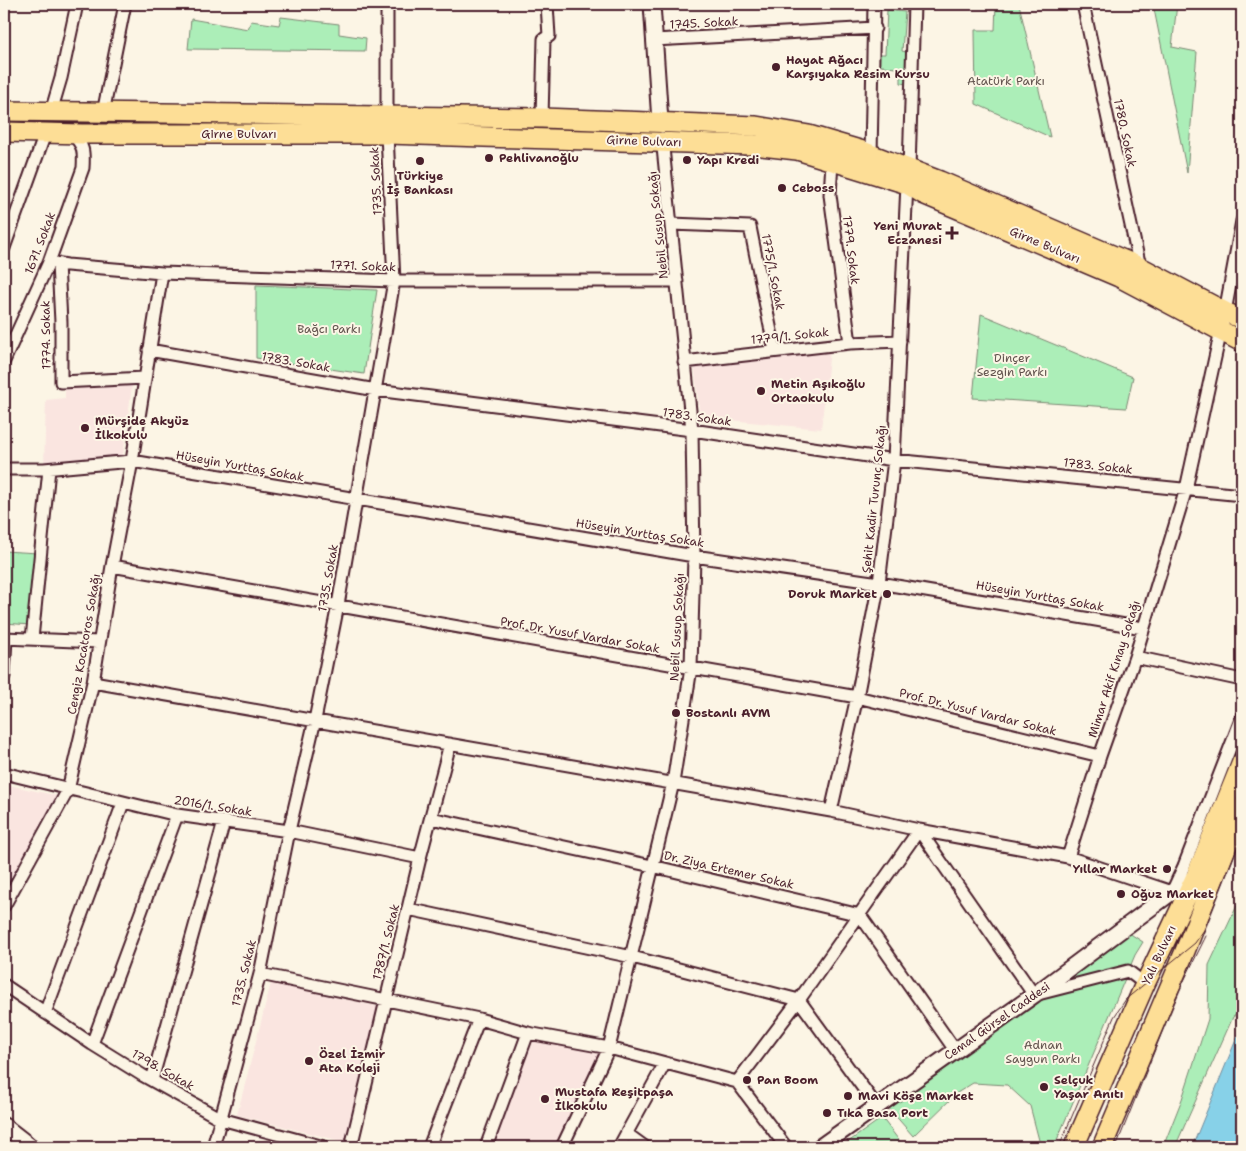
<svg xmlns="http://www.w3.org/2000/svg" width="1246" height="1151" font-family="'Shantell Sans',sans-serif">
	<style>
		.built { fill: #fae5e0 }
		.green { fill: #aceeb8; stroke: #7b8672 }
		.water { fill: #87d1e8; stroke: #6f8a9c }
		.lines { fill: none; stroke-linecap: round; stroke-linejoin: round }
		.minor-casing { stroke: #4a1f2b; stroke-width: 15 }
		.tertiary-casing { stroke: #4a1f2b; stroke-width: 19 }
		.primary-casing { stroke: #4a1f2b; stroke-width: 22 }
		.minor { stroke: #fcf5e5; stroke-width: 11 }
		.tertiary { stroke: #fcf5e5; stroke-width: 15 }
		.primary { stroke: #fdde96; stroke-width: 19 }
		.tram { stroke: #4a1f2b; stroke-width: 1 }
		.poi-dot { fill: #4a1f2b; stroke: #fcf5e5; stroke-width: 2 }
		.labels { text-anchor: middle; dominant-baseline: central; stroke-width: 4; stroke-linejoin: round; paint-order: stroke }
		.street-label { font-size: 12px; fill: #4a1f2b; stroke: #fcf5e5 }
		.poi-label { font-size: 12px; font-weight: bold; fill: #4a1f2b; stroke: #fcf5e5; text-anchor: start }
		.park-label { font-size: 12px; fill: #62534e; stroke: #fcf5e5 }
	</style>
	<rect width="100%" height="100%" fill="#fcf5e5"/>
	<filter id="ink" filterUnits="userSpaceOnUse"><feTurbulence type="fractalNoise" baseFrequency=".02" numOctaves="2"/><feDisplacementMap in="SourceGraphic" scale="10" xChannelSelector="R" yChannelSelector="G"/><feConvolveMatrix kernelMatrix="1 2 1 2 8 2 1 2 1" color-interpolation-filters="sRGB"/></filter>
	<g filter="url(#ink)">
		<path class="built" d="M 830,350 L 821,429 L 700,417 L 694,365 Z
			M 65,384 L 132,385 L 123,456 L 44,465 L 46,400 L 65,398 Z
			M 4,784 L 58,796 L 4,896 Z
			M 271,983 L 381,1007 L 345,1142 L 237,1115 Z
			M 534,1039 L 603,1052 L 557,1147 L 492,1147 Z"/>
		<path class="green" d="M 996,4 L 1019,4 L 1050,137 L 976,104 L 975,30 L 995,30 Z
			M 1153,4 L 1177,4 L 1172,47 L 1197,52 L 1187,173 Z
			M 887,10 L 905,12 L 902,51 L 910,53 L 910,85 L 901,83 L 901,69 L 877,65 L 877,54 L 885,54 Z
			M 281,17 L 339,24 L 339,34 L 366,38 L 365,51 L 188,49 L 191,19 L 248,29 L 251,21 L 279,25 Z
			M 256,285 L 377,290 L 364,374 L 256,358 Z
			M 981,314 L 1133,377 L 1126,408 L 973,398 Z
			M 4,551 L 38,553 L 30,625 L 5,623 L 7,608 L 4,608 Z
			M 1242,895 L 1242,1010 L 1233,1017 L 1175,1147 L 1163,1147 L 1182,1099 L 1208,1019 L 1209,965 Z
			M 1129,933 L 1143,942 L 1135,955 L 1054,1147 L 1038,1147 L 1040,1144 L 1030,1106 L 1007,1085 L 973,1083 L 957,1093 L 913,1136 L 886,1105 L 1104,943 Z
			M 882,1118 L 904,1147 L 841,1147 Z"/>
		<path class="water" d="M 1242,1025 L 1242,1147 L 1192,1147 Z"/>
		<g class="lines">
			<g class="minor-casing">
				<path id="minor" d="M 1083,4 L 1140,267
					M 654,40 L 875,28
					M 51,112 L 61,78 L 77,4
					M 103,113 L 125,4
					M 542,118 L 544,39 L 549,36 L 547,4
					M 871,155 L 874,4
					M 832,162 L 830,195 L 850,343
					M 909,169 L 914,4
					M 671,224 L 750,227 L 775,351
					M 4,248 L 45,134
					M 49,262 L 67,265 L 162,273 L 394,281 L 677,281
					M 58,264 L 61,322 L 61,382 L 145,378
					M 149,350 L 376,390 L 692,430 L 894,460 L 1242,495
					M 4,361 L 49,262 L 83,168 C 84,152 84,145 72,134
					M 684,362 L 850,343 L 900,341
					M 4,469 L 44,469 L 132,461 L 694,556 L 879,583 L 1143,628
					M 112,566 L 857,697 L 1100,756
					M 4,638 L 99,642
					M 32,639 L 49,469
					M 1135,657 L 1242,680
					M 4,676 L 6,638
					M 93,682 L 831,811 L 919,830 L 1068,857 L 1172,892 L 1184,866 L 1242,717
					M 4,773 L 177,815 L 289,831 L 420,858
					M 831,811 L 857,697 L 879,583 L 894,460 L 907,184
					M 431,818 L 652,866 L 860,915 L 955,1050
					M 1068,857 L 1100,756 L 1135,657 L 1186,489 L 1225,312 L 1242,221
					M 4,906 L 68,790 L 93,682 L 112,566 L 132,461 L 162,273
					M 408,909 L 632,957 L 799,1000 L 877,1107
					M 260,974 L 479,1019 L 528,1033 L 609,1048 L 737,1082 L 786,1147
					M 4,985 L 92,1044 L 142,1075 L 221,1119 L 324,1147
					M 45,1013 L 123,803
					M 92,1044 L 177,815
					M 152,1080 L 224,822
					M 737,1082 L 799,1000 L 919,830 L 1034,995 L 1128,971 L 1145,984
					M 627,1134 L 645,1147
					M 213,1147 L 260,974 L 289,831 L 315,720 L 338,605 L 394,281 L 387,134 L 387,4
					M 351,1147 L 420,858 L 450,744
					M 429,1147 L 479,1019
					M 486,1147 L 528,1033
					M 562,1147 L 609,1048 L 673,783 L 691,668 L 694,556 L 692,430 L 662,138
					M 619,1147 L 665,1063"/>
			</g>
			<g class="tertiary-casing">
				<path id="tertiary" d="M 652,4 L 660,121
					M 4,1126 L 31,1147
					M 820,1147 L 1034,995 L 1172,892 L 1196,876"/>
			</g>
			<g class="primary-casing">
				<path id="primary" d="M 4,111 L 542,118 L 756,126 L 809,135 L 860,150 L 940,181 L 1140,267 L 1225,312 L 1242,319
					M 4,132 L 82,134 L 387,134 L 753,145 L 797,150 L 907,184 L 923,194 L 1119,277 L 1242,342
					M 1074,1147 L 1145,984 L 1196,876 L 1242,762
					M 1102,1147 L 1185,951 L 1242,808"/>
			</g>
			<use href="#minor" class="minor"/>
			<use href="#tertiary" class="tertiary"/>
			<use href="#primary" class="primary"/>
			<path class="tram" d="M 1059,1147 L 1114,1017 L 1126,999 L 1195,943 L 1204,930 L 1242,836
				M 1116,1147 L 1176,997 L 1206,936"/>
		</g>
	</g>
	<g class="poi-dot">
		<circle cx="776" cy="67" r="5"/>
		<circle cx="489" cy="158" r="5"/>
		<circle cx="687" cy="160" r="5"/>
		<circle cx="420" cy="161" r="5"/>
		<circle cx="782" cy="188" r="5"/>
		<path d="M949.5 225.5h5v5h5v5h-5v5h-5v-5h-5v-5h5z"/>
		<circle cx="761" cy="391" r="5"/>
		<circle cx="85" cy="428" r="5"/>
		<circle cx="887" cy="594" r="5"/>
		<circle cx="676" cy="713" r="5"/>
		<circle cx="1167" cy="869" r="5"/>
		<circle cx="1121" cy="894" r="5"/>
		<circle cx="309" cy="1061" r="5"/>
		<circle cx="747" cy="1080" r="5"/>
		<circle cx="1044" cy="1087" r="5"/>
		<circle cx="848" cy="1096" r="5"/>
		<circle cx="545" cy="1099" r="5"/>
		<circle cx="827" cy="1113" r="5"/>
	</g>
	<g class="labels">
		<g class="street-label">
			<text transform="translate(704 23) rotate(-3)">1745. Sokak</text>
			<text transform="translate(1125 133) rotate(78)">1780. Sokak</text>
			<text x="239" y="134">Girne Bulvarı</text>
			<text transform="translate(644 141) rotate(2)">Girne Bulvarı</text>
			<text transform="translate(376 181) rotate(-93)">1735. Sokak</text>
			<text transform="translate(658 225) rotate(-96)">Nebil Susup Sokağı</text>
			<text transform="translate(40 243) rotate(-69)">1671. Sokak</text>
			<text transform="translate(1045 245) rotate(23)">Girne Bulvarı</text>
			<text transform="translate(851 250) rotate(83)">1779. Sokak</text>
			<text transform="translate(363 266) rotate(2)">1771. Sokak</text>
			<text transform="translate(773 272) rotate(79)">1775/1. Sokak</text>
			<text transform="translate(46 335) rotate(-91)">1774. Sokak</text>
			<text transform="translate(790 336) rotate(-6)">1779/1. Sokak</text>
			<text transform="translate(296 362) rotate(10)">1783. Sokak</text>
			<text transform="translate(697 417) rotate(8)">1783. Sokak</text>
			<text transform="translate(240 466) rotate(10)">Hüseyin Yurttaş Sokak</text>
			<text transform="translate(1098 466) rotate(6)">1783. Sokak</text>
			<text transform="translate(874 499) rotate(-84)">Şehit Kadir Turunç Sokağı</text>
			<text transform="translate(640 533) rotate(9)">Hüseyin Yurttaş Sokak</text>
			<text transform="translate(328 578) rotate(-80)">1735. Sokak</text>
			<text transform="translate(1040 596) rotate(10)">Hüseyin Yurttaş Sokak</text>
			<text transform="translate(677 627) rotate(-87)">Nebil Susup Sokağı</text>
			<text transform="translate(580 635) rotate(10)">Prof. Dr. Yusuf Vardar Sokak</text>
			<text transform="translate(84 644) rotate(-80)">Cengiz Kocatoros Sokağı</text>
			<text transform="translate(1114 669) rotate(-72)">Mimar Akif Kınay Sokağı</text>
			<text transform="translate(978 712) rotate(14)">Prof. Dr. Yusuf Vardar Sokak</text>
			<text transform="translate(213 806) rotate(9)">2016/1. Sokak</text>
			<text transform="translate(729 870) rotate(13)">Dr. Ziya Ertemer Sokak</text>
			<text transform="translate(386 942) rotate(-76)">1787/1. Sokak</text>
			<text transform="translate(1159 955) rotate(-65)">Yalı Bulvarı</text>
			<text transform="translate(244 973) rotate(-76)">1735. Sokak</text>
			<text transform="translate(997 1021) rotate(-35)">Cemal Gürsel Caddesi</text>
			<text transform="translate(163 1070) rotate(30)">1798. Sokak</text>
		</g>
		<g class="poi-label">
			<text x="786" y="60">Hayat Ağacı<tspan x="786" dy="14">Karşıyaka Resim Kursu</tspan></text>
			<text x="499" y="158">Pehlivanoğlu</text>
			<text x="697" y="160">Yapı Kredi</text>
			<text x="420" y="176" text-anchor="middle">Türkiye<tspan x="420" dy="14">İş Bankası</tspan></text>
			<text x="792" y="188">Ceboss</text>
			<text x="942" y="226" text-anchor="end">Yeni Murat<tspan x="942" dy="14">Eczanesi</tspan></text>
			<text x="771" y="384">Metin Aşıkoğlu<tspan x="771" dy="14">Ortaokulu</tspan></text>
			<text x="95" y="421">Mürşide Akyüz<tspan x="95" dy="14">İlkokulu</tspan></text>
			<text x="877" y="594" text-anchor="end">Doruk Market</text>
			<text x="686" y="713">Bostanlı AVM</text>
			<text x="1157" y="869" text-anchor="end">Yıllar Market</text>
			<text x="1131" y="894">Oğuz Market</text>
			<text x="319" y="1054">Özel İzmir<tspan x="319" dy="14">Ata Koleji</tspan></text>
			<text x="757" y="1080">Pan Boom</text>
			<text x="1054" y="1080">Selçuk<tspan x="1054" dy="14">Yaşar Anıtı</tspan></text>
			<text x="555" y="1092">Mustafa Reşitpaşa<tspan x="555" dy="14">İlkokulu</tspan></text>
			<text x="858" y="1096">Mavi Köşe Market</text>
			<text x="837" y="1113">Tıka Basa Port</text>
		</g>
		<g class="park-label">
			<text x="1006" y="81">Atatürk Parkı</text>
			<text x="329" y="329">Bağcı Parkı</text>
			<text x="1012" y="358">Dinçer<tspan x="1012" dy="14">Sezgin Parkı</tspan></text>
			<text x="1043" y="1045">Adnan<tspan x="1043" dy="14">Saygun Parkı</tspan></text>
		</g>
	</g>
	<rect width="1246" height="1151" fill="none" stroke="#fcf5e5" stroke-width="20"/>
	<rect x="10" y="10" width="1226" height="1131" fill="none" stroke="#4a1f2b" stroke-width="2" filter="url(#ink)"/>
</svg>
